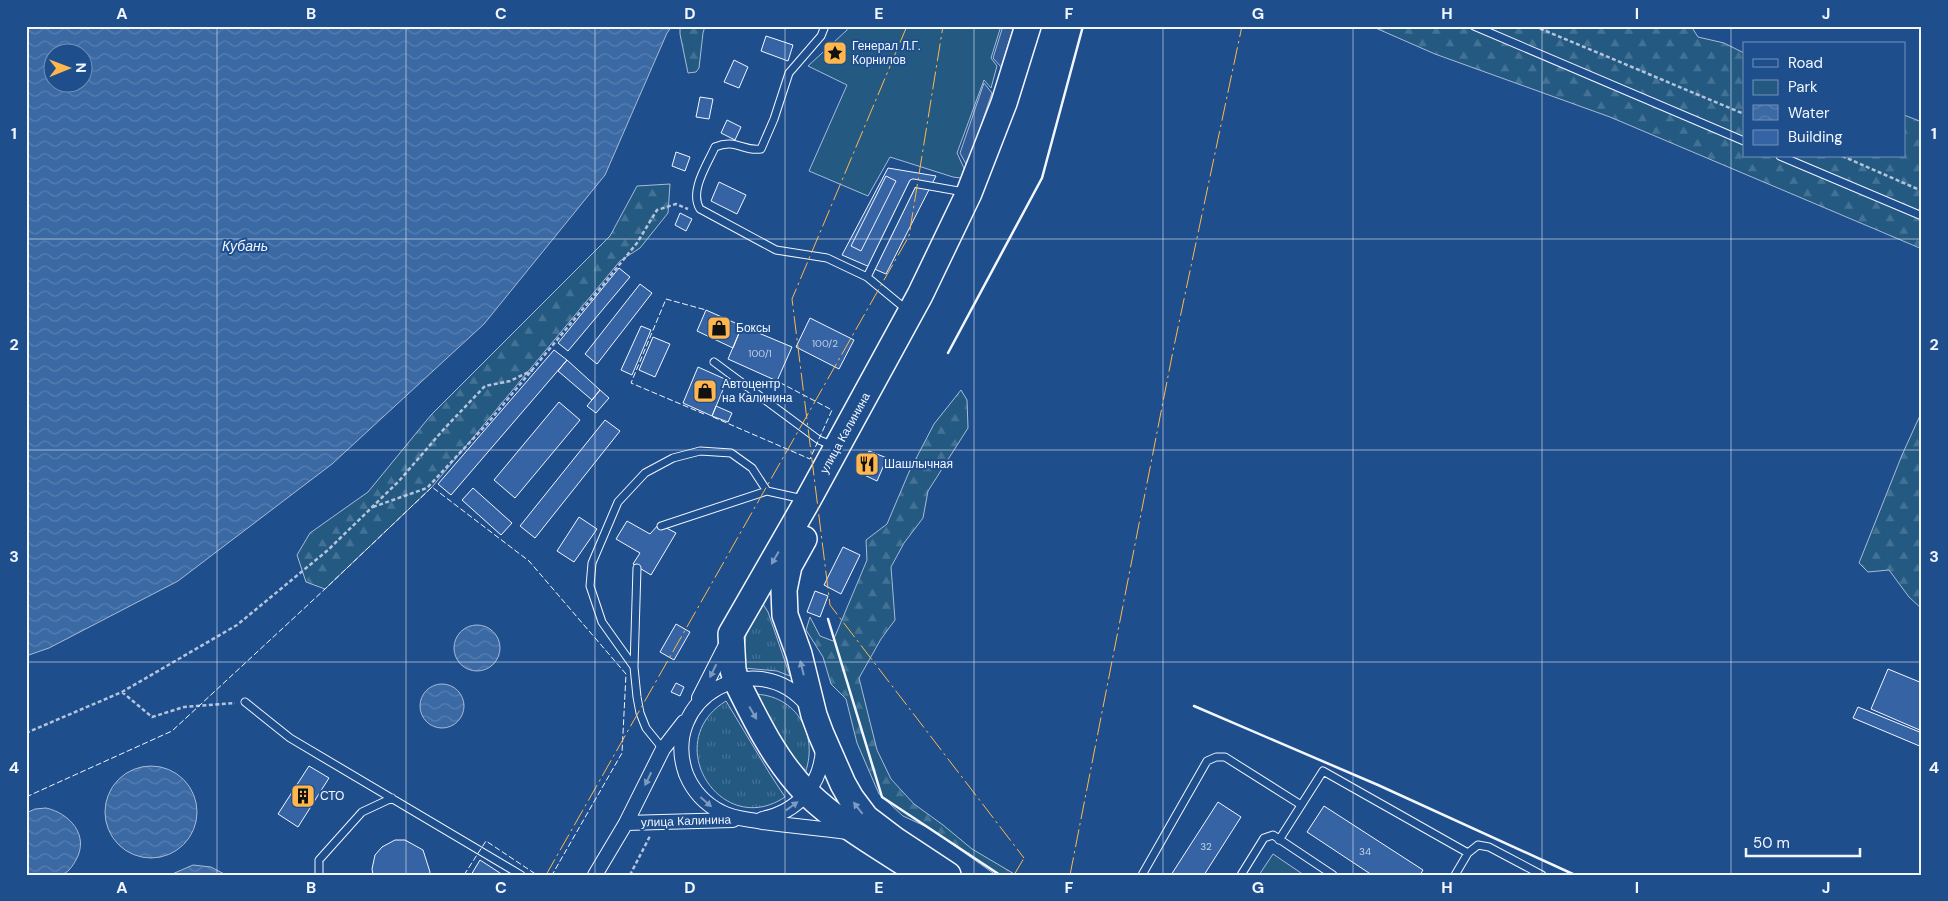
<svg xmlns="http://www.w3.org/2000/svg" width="1948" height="901" font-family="'DM Sans',sans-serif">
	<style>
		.grass { fill: url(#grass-tufts); stroke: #a8bbd7 }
		.forest { fill: url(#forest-firs); stroke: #a8bbd7 }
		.green { fill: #245a82; stroke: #a8bbd7 }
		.parking { fill: #305b95; stroke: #a8bbd7 }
		.water { fill: url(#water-waves); stroke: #a8bbd7; fill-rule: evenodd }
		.building { fill: #3563a3; stroke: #f2f6ff }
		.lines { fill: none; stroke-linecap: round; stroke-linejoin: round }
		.lane-casing { stroke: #f2f6ff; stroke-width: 9 }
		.street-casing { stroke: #f2f6ff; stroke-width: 16 }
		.highway-casing { stroke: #f2f6ff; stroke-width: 28 }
		.path { stroke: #b3c4dc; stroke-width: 2.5; stroke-dasharray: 4 2.5; stroke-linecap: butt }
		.lane { stroke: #1f4e8c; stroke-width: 7 }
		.street { stroke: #1f4e8c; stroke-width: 14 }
		.highway { stroke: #1f4e8c; stroke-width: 25 }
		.fence { stroke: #f2f6ff; stroke-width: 1; stroke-dasharray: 6 2.5; stroke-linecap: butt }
		.wall { stroke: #f2f6ff; stroke-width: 2.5 }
		.power { stroke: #ffb74d; stroke-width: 1; stroke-dasharray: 18 4 2.5 4; stroke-linecap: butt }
		.oneway { fill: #7e9ac0 }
		.grid { fill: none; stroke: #f2f6ff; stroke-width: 1; stroke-opacity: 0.55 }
		.labels { text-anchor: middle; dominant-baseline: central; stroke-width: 4; stroke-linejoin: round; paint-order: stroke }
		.number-label { font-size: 10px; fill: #c3d1e8 }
		.poi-label { font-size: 12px; fill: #f2f6ff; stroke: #1f4e8c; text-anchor: start }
		.street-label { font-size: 12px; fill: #f2f6ff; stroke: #1f4e8c }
		.water-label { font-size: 14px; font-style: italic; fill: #f2f6ff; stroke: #1f4e8c }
		.neatline { fill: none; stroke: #f2f6ff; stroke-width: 2 }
		.grid-label { font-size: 16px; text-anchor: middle; font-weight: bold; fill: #f2f6ff }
	</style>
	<defs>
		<pattern id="grass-tufts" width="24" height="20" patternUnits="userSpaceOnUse" patternTransform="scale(1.25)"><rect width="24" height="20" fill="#245a82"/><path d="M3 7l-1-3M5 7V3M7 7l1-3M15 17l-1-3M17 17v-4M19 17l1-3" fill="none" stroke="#447295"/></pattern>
		<pattern id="forest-firs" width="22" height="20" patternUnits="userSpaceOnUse" patternTransform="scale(1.25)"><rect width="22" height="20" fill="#245a82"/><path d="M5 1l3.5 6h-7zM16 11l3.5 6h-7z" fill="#447295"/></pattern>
		<pattern id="water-waves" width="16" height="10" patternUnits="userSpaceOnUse" patternTransform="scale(1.25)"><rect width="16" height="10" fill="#3b69a3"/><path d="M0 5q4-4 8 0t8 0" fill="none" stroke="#587fb1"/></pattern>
	</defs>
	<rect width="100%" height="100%" fill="#1f4e8c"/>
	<path class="grass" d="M 763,604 L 768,612 L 790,676 L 777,671 L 744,668 C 744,650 744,613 763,604 Z
		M 752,694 C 798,694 820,737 804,776 Z
		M 726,701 L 770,774 L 785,797 C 721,840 659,742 726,701 Z"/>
	<path class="forest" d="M 680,26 L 705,26 L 703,33 L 699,68 L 696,72 L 688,73 L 680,34 Z
		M 1371,26 L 1691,26 L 1698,37 L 1724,43 L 1744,53 L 1744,156 L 1904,156 L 1904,115 L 1922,122 L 1922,249 L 1610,117 L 1435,54 Z
		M 670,184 L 668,213 L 640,248 L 620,261 L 432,487 L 325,589 L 306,582 L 297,555 L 310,533 L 368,492 L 431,415 L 610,236 L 637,186 Z
		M 961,390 L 967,400 L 968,428 L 928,491 L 923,518 L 904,543 L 891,567 L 895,620 L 881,639 L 859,678 L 877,750 L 891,779 L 914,804 L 943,825 L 972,849 L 1016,875 L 996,875 L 929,828 L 903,816 L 879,794 L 857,743 L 846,699 L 831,684 L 823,657 L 806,630 L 810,617 L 820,636 L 833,641 L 867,560 L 866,540 L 887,524 L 909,472 L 934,424 Z
		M 1922,411 L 1922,609 L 1909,597 L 1889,570 L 1868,572 L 1859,563 L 1902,455 Z"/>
	<path class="green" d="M 848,26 L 1001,26 L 991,58 L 997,66 L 991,88 L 984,80 L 957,153 L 964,168 L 961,178 L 953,177 L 890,157 L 868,196 L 809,171 L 847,85 L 808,66 L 847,30 Z
		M 1273,854 L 1304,875 L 1259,875 Z"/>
	<path class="parking" d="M 1003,26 L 1014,26 L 1001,67 L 993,58 Z
		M 984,83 L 992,93 L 967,166 L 960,153 Z"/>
	<path class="water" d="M 26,26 L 672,26 L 667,33 L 605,175 L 484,324 L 332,464 L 178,581 L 49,648 L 26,656 ZM 52,52 L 82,52 L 82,82 L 52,82 Z
		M454 648a23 23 0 1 1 46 0a23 23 0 1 1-46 0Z
		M420 706a22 22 0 1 1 44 0a22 22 0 1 1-44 0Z
		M105 812a46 46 0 1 1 92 0a46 46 0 1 1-92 0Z
		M 46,808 C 69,813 90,835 76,860 C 73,865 69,872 63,874 C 56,877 36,875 27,875 L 26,813 L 35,809 Z
		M 193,865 L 211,867 L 226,875 L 170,875 Z"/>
	<path class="building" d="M 766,36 L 793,45 L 788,61 L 761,51 Z
		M 734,60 L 748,67 L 739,88 L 724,82 Z
		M 700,97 L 713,99 L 709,119 L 696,117 Z
		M 727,120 L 741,127 L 735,140 L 721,133 Z
		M 676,152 L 690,157 L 685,171 L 672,166 Z
		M 888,168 L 936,176 L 886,274 L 842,255 Z
		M 886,176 L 896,181 L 861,251 L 851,246 Z
		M 719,182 L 746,195 L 737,214 L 711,201 Z
		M 680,213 L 692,219 L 686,231 L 675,225 Z
		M 619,268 L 630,277 L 568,351 L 558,343 Z
		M 640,284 L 652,293 L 597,364 L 585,354 Z
		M 706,310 L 742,326 L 733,348 L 697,331 Z
		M 810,318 L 854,340 L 839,369 L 796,347 Z
		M 641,326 L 651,330 L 632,375 L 621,370 Z
		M 742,326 L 792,347 L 777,381 L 728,359 Z
		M 653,337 L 670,344 L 655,377 L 639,370 Z
		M 554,350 L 567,360 L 451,495 L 438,484 Z
		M 567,360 L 600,390 L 592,400 L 558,371 Z
		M 698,367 L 727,380 L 712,416 L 683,403 Z
		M 600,390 L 609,398 L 596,413 L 587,406 Z
		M 559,402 L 580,420 L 515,498 L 494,480 Z
		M 716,406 L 732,413 L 728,422 L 712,416 Z
		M 605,420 L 620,431 L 535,538 L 520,526 Z
		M 869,451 L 887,458 L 877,481 L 858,472 Z
		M 473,488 L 512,523 L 501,535 L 462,500 Z
		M 579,517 L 597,529 L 574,562 L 557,551 Z
		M 627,521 L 650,534 L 659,524 L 676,533 L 651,575 L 633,564 L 640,553 L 616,539 Z
		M 843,547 L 860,555 L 841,594 L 824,585 Z
		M 815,591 L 828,596 L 820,617 L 807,612 Z
		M 676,624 L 690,632 L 674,660 L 660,652 Z
		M 1888,669 L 1922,683 L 1922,731 L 1871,709 Z
		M 676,683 L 684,687 L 680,696 L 671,692 Z
		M 1858,707 L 1922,733 L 1922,747 L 1853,718 Z
		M 309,766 L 329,778 L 298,827 L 278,814 Z
		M 1218,802 L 1241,817 L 1204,875 L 1171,875 Z
		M 1324,806 L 1423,870 L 1420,875 L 1372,875 L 1307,832 Z
		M 395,840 L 405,840 L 423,850 L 430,872 L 429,875 L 373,875 L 372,869 L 375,855 L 382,847 Z
		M 480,860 L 503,875 L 471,875 Z"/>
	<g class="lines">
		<g class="lane-casing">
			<path id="lane" d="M 825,26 L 821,36 L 789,73 L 774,119 L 761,149 C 743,152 736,138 715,147 C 707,165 689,191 700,209 L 776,250 L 827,258 L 867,277 L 907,310
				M 1474,26 L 1744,141
				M 1780,156 L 1922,216
				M 867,277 L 913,183 L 964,192
				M 714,362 L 819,440 L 834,446
				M 661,526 L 767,491 L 803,499
				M 637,568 L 634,667 L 637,697 L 640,713 L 646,728 L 663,749
				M 634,667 L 602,622 L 590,586 L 592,563 L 618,502 L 645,473 L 673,458 L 700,451 L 731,453 L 752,468 L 767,491
				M 245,702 L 290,738 L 521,875
				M 1279,840 L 1323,771 L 1468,853
				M 319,875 L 319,860 L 362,812 L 392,798
				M 1142,875 L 1207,761 L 1216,757 L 1225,757 L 1301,805
				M 1241,875 L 1264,838 L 1273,835 L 1333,875
				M 1455,875 L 1468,853 L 1478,845 L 1489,847 L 1542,875"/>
		</g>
		<g class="street-casing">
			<path id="street" d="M 699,698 L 728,641
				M 808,706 C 757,643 659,698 686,774 C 693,791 705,804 721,812 C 734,819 748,819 762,822 C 791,826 819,828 848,832
				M 762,819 C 798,812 822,784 823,747
				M 626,823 L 733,820
				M 595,875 L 626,823 L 663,749 L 684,722"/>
		</g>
		<g class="highway-casing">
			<path id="highway" d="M 804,539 L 789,566 L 784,590 L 785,615 L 799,654 L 814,715 L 821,734 L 843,784 L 851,798 L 866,818 L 895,840 L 948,875
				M 923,875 C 885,850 840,825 807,793 C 776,762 755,719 736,680 L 733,670 L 731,634 L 808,500 L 920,295 L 969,193 L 1004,103 L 1028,26"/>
		</g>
		<path class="path" d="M 1534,26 L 1744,114
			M 1842,156 L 1922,191
			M 373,507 L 427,488 L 487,424 L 602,286 L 637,243 L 657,210 L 676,204 L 688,209
			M 122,692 L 152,717 L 184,707 L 235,703
			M 26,733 L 122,692 L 237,625 L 328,550 L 399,481 L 443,430 L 485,386 L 510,381 L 533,370
			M 630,875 L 650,836"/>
		<use href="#lane" class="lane"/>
		<use href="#street" class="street"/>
		<use href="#highway" class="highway"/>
		<path class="fence" d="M 704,414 L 631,383 L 666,299 L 706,310
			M 713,417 L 810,459 L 832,410 L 777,381
			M 26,797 L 172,731 L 325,589 L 432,487 L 529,561 L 626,674 L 622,753 L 552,875
			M 464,875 L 486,841 L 537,875"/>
		<path class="wall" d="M 948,353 L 1042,178 L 1083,26
			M 828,619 L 882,797 L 1000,875
			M 1194,706 L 1378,785 L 1575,875"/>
		<path class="power" d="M 907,26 L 792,299 L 830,605 L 1024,858
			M 546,875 L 909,236 L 943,26
			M 1014,875 L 1024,858
			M 1070,875 L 1173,351 L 1242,26"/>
	</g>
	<defs><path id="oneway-solid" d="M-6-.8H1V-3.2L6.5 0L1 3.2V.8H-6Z" transform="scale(1.25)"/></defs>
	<g class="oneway">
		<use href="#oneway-solid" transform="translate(775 558) rotate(120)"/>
		<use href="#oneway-solid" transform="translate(802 668) rotate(-104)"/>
		<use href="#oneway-solid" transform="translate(713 671) rotate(116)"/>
		<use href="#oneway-solid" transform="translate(753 713) rotate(60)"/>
		<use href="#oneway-solid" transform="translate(648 779) rotate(116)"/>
		<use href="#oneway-solid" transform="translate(706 802) rotate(41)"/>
		<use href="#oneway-solid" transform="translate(792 806) rotate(-36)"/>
		<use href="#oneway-solid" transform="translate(858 808) rotate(-128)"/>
	</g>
	<path class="grid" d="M 217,26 L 217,875M 406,26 L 406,875M 595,26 L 595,875M 785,26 L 785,875M 974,26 L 974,875M 1163,26 L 1163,875M 1353,26 L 1353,875M 1542,26 L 1542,875M 1731,26 L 1731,875M 26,239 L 1922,239M 26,450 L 1922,450M 26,662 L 1922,662"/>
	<defs>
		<g id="sight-square" transform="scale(1.25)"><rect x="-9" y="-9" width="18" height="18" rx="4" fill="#ffb74d" stroke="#1f4e8c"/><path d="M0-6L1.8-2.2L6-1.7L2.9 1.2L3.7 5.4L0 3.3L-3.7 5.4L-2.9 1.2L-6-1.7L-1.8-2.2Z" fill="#111"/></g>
		<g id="shop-square" transform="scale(1.25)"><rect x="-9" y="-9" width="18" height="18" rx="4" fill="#ffb74d" stroke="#1f4e8c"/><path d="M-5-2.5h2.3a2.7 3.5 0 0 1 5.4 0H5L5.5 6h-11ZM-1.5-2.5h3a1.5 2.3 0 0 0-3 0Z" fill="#111"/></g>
		<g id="restaurant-square" transform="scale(1.25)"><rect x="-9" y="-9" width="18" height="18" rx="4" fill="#ffb74d" stroke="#1f4e8c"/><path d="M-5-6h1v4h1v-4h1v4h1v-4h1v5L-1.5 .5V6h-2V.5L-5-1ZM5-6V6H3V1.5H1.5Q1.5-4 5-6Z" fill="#111"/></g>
		<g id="building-square" transform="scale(1.25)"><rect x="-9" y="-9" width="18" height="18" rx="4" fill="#ffb74d" stroke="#1f4e8c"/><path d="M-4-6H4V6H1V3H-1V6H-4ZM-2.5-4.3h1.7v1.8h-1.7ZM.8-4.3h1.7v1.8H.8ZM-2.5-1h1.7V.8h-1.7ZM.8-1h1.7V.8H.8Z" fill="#111"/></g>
	</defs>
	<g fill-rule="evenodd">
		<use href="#sight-square" x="835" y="53"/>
		<use href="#shop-square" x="719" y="328"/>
		<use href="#shop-square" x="705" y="391"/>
		<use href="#restaurant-square" x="867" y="464"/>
		<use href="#building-square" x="303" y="796"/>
	</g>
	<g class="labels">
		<g class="number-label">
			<text x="825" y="343">100/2</text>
			<text x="760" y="353">100/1</text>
			<text x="1206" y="846">32</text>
			<text x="1365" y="851">34</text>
		</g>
		<g class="poi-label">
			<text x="852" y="46">Генерал Л.Г.<tspan x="852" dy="14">Корнилов</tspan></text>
			<text x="736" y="328">Боксы</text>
			<text x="722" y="384">Автоцентр<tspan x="722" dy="14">на Калинина</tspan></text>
			<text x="884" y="464">Шашлычная</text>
			<text x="320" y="796">СТО</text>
		</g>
		<g class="street-label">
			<text transform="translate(845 433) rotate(-61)">улица Калинина</text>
			<text transform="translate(686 821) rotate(-2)">улица Калинина</text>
		</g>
		<g class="water-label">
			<text x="245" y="246">Кубань</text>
		</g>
	</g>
	<rect width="1948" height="901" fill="none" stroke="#1f4e8c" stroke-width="55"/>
	<rect x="1743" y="42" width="162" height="115" fill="#1f4e8c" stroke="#7391ba"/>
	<rect x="1753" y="59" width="25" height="8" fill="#1f4e8c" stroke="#7391ba"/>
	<text x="1788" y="68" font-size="15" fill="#f2f6ff">Road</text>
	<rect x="1753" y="80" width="25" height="15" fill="#245a82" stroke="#7391ba"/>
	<text x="1788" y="92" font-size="15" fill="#f2f6ff">Park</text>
	<rect x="1753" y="105" width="25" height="15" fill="url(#water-waves)" stroke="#7391ba"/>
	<text x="1788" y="118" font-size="15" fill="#f2f6ff">Water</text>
	<rect x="1753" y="130" width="25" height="15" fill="#3563a3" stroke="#7391ba"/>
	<text x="1788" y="142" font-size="15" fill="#f2f6ff">Building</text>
	<g transform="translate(68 68) rotate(89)"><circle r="24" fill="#1f4e8c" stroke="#7391ba"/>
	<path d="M0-4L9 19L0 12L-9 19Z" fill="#ffb74d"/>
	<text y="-8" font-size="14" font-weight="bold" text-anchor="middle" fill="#f2f6ff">N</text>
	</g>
	<path d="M1746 848v8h114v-8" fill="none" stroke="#f2f6ff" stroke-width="2.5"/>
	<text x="1753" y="848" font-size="15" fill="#f2f6ff" stroke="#1f4e8c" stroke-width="4" paint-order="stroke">50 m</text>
	<rect x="28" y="28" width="1892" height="846" class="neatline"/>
	<g class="grid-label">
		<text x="122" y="19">A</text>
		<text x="311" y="19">B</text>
		<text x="501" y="19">C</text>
		<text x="690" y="19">D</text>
		<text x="879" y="19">E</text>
		<text x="1069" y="19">F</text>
		<text x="1258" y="19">G</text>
		<text x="1447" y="19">H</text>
		<text x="1637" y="19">I</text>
		<text x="1826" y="19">J</text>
		<text x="14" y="139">1</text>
		<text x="1934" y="139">1</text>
		<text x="14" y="350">2</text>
		<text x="1934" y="350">2</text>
		<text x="14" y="562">3</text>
		<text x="1934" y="562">3</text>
		<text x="14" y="773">4</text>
		<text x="1934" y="773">4</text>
		<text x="122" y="893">A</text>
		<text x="311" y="893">B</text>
		<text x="501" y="893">C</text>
		<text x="690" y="893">D</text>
		<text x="879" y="893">E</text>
		<text x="1069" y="893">F</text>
		<text x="1258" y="893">G</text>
		<text x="1447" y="893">H</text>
		<text x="1637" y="893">I</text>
		<text x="1826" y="893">J</text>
	</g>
</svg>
